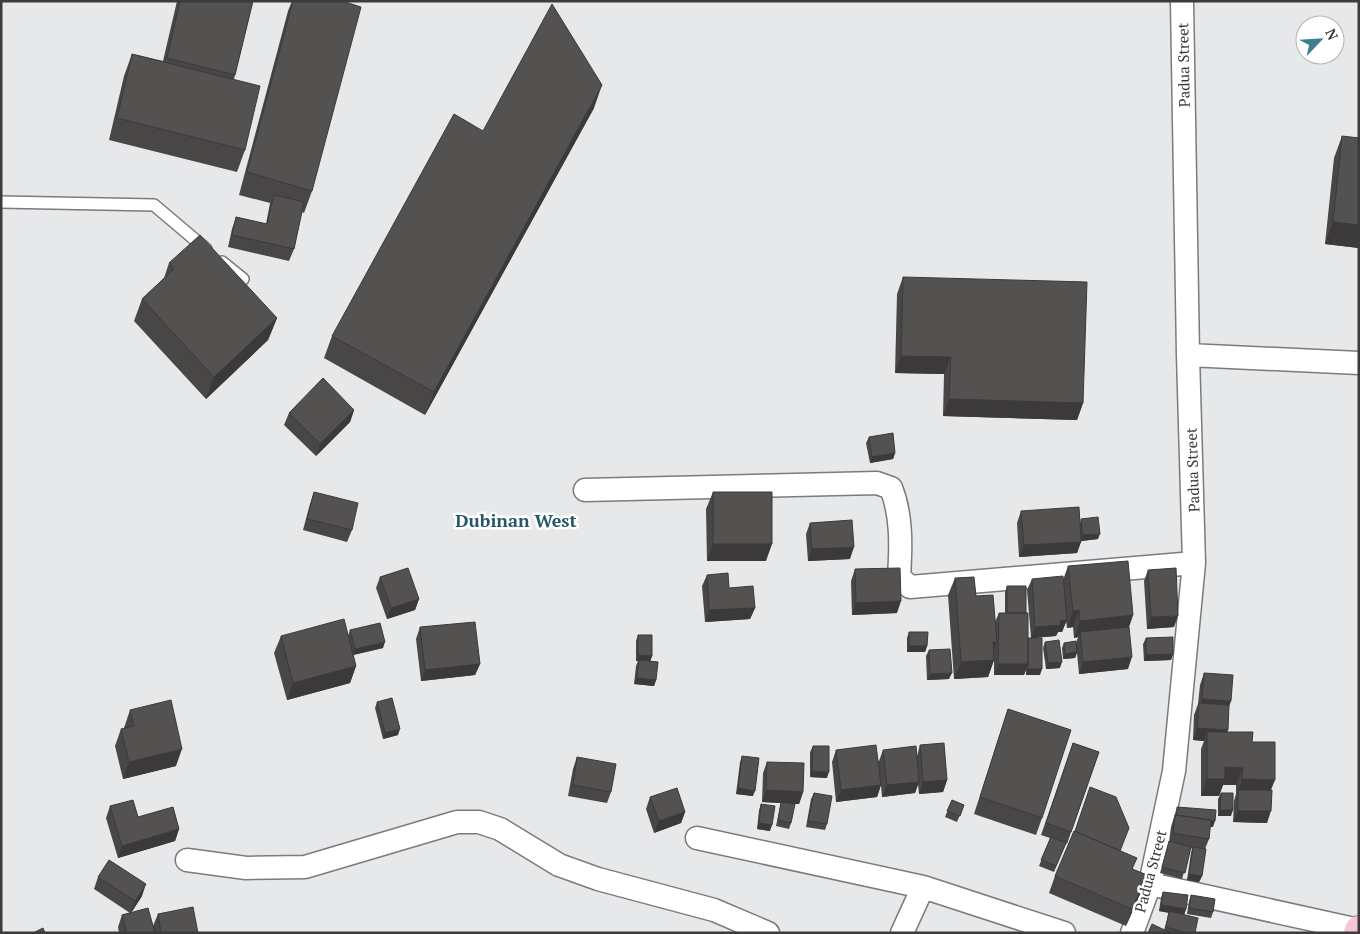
<svg xmlns="http://www.w3.org/2000/svg" width="1360" height="934" font-family="'PT Serif',serif">
	<style>
		.lines { fill: none; stroke-linecap: round; stroke-linejoin: round }
		.lane-casing { stroke: #7a7b7d; stroke-width: 14 }
		.street-casing { stroke: #7a7b7d; stroke-width: 25 }
		.primary-casing { stroke: #b47d8c; stroke-width: 30 }
		.lane { stroke: #fff; stroke-width: 11 }
		.street { stroke: #fff; stroke-width: 22 }
		.primary { stroke: #f9c6d4; stroke-width: 28 }
		.wall { fill: #484746 }
		.shaded-wall { fill: #3b3939 }
		.building { fill: #545251; stroke: #3b3939 }
		.labels { text-anchor: middle; dominant-baseline: central; stroke-width: 5; stroke-linejoin: round; paint-order: stroke }
		.street-label { font-size: 15px; fill: #3b3b3c; stroke: #fff }
		.quarter-label { font-size: 18px; font-weight: bold; fill: #245867; stroke: #fff }
	</style>
	<rect width="100%" height="100%" fill="#e7e8ea"/>
	<g class="lines">
		<g class="lane-casing">
			<path id="lane" d="M 1,202 L 154,205 L 206,249
				M 222,262 L 243,279"/>
		</g>
		<g class="street-casing">
			<path id="street" d="M 1188,355 L 1359,363
				M 585,490 L 877,483 L 891,488 C 902,515 901,547 899,577 L 910,587 L 1194,563
				M 697,838 L 923,887 L 1064,933
				M 187,860 L 246,868 L 305,867 L 457,822 L 479,822 L 500,829 L 559,865 L 598,879 L 714,910 L 768,933
				M 1150,884 L 1359,930
				M 902,933 L 923,887
				M 1132,933 L 1150,884 L 1174,771 L 1194,563 L 1188,355 L 1182,1"/>
		</g>
		<g class="primary-casing">
			<path id="primary" d="M 1358,933 L 1359,930"/>
		</g>
		<use href="#lane" class="lane"/>
		<use href="#street" class="street"/>
		<use href="#primary" class="primary"/>
	</g>
	<path class="wall" d="M 177,1 L 253,1 L 234,79 L 245,150 L 237,172 L 109,140 L 124,76 L 132,54 L 163,61 Z
		M 292,1 L 342,1 L 312,191 L 304,213 L 302,212 L 294,249 L 289,261 L 228,247 L 232,229 L 236,217 L 266,224 L 270,203 L 239,195 L 288,11 Z
		M 594,108 L 425,415 L 324,358 L 332,336 L 483,131 Z
		M 1342,136 L 1359,248 L 1325,244 L 1334,158 Z
		M 169,263 L 277,318 L 268,340 L 206,399 L 134,321 L 142,299 L 164,278 Z
		M 903,277 L 1083,403 L 1077,420 L 943,416 L 944,374 L 895,373 L 897,294 Z
		M 354,410 L 350,422 L 316,456 L 284,425 L 289,413 Z
		M 869,437 L 895,453 L 893,459 L 870,463 L 866,443 Z
		M 314,492 L 352,530 L 347,542 L 303,530 L 310,504 Z
		M 713,492 L 766,561 L 707,561 L 706,509 Z
		M 1021,511 L 1080,523 L 1081,519 L 1098,539 L 1081,541 L 1077,553 L 1019,557 L 1017,523 Z
		M 810,523 L 850,559 L 808,561 L 806,534 Z
		M 1068,566 L 1133,615 L 1129,627 L 1128,669 L 1079,674 L 1077,653 L 1075,658 L 1063,659 L 1062,648 L 1064,643 L 1076,643 L 1078,637 L 1074,638 L 1073,627 L 1067,628 L 1066,621 L 1062,632 L 1058,632 L 1056,636 L 1034,638 L 1040,675 L 1026,675 L 1026,670 L 1024,675 L 994,675 L 994,660 L 988,677 L 954,679 L 948,595 L 955,578 L 976,596 L 995,622 L 999,613 L 1005,613 L 1005,592 L 1007,586 L 1026,613 L 1028,639 L 1031,638 L 1027,590 L 1032,579 L 1063,580 Z
		M 855,569 L 897,613 L 852,615 L 851,581 Z
		M 1148,570 L 1174,627 L 1147,629 L 1144,581 Z
		M 707,575 L 729,588 L 755,608 L 750,619 L 705,622 L 702,586 Z
		M 380,577 L 419,599 L 415,610 L 387,619 L 376,588 Z
		M 420,627 L 480,664 L 475,675 L 421,681 L 416,639 Z
		M 350,630 L 383,648 L 353,655 L 356,666 L 350,683 L 287,700 L 274,653 L 281,636 L 348,636 Z
		M 909,632 L 927,646 L 925,652 L 907,652 L 907,638 Z
		M 638,635 L 652,656 L 650,661 L 656,680 L 654,686 L 634,684 L 636,666 L 638,661 L 636,661 L 636,641 Z
		M 1146,638 L 1173,654 L 1171,660 L 1144,661 L 1143,644 Z
		M 1045,642 L 1060,668 L 1046,669 L 1043,648 Z
		M 929,650 L 949,679 L 927,680 L 926,656 Z
		M 1204,673 L 1229,706 L 1227,732 L 1252,742 L 1271,790 L 1267,823 L 1233,822 L 1234,801 L 1236,794 L 1236,785 L 1223,785 L 1219,796 L 1201,796 L 1201,749 L 1204,741 L 1193,740 L 1194,715 L 1198,704 L 1200,685 Z
		M 377,702 L 398,735 L 383,739 L 375,708 Z
		M 1008,709 L 1042,818 L 1036,835 L 974,814 Z
		M 130,710 L 176,766 L 123,779 L 115,746 L 121,729 L 124,728 Z
		M 1073,743 L 1099,752 L 1067,844 L 1066,843 L 1054,872 L 1039,866 L 1050,838 L 1041,835 Z
		M 920,745 L 947,780 L 943,792 L 919,794 L 918,784 L 915,793 L 882,797 L 881,785 L 877,797 L 836,802 L 832,762 L 836,750 L 879,761 L 883,750 L 917,756 Z
		M 813,746 L 827,778 L 810,777 L 810,752 Z
		M 742,756 L 753,796 L 736,794 L 740,762 Z
		M 577,757 L 611,792 L 607,803 L 568,796 L 573,769 Z
		M 767,762 L 803,792 L 799,804 L 791,804 L 791,823 L 789,829 L 776,826 L 781,803 L 762,802 L 763,773 Z
		M 814,793 L 827,824 L 825,830 L 806,827 L 811,799 Z
		M 1221,793 L 1231,816 L 1218,816 L 1218,799 Z
		M 650,797 L 685,812 L 681,823 L 654,833 L 646,809 Z
		M 952,800 L 964,805 L 957,822 L 945,817 Z
		M 761,804 L 770,831 L 757,829 L 759,810 Z
		M 110,806 L 138,817 L 179,829 L 175,841 L 118,858 L 106,818 Z
		M 1177,807 L 1213,827 L 1210,827 L 1209,839 L 1205,849 L 1202,876 L 1199,882 L 1187,880 L 1191,853 L 1192,849 L 1191,848 L 1182,879 L 1160,873 L 1169,842 L 1171,827 Z
		M 1120,851 L 1133,869 L 1147,875 L 1141,892 L 1126,926 L 1049,893 L 1055,876 Z
		M 98,877 L 142,896 L 131,913 L 153,926 L 158,914 L 198,933 L 119,933 L 118,927 L 122,915 L 130,913 L 94,889 Z
		M 1163,892 L 1186,909 L 1184,915 L 1195,933 L 1148,933 L 1164,930 L 1169,913 L 1159,911 L 1161,898 Z
		M 1191,895 L 1213,912 L 1211,918 L 1187,914 L 1189,901 Z"/>
	<path class="shaded-wall" d="M 602,85 L 594,108 L 425,415 L 434,392 Z
		M 1333,222 L 1359,225 L 1359,248 L 1325,244 Z
		M 277,318 L 268,340 L 206,399 L 214,377 Z
		M 901,356 L 951,357 L 944,374 L 895,373 Z
		M 949,399 L 1083,403 L 1077,420 L 943,416 Z
		M 354,410 L 350,422 L 316,456 L 320,444 Z
		M 895,453 L 893,459 L 870,463 L 872,457 Z
		M 1100,534 L 1098,539 L 1081,541 L 1083,535 Z
		M 1081,542 L 1077,553 L 1019,557 L 1024,545 Z
		M 713,544 L 772,544 L 766,561 L 707,561 Z
		M 854,547 L 850,559 L 808,561 L 812,549 Z
		M 419,599 L 415,610 L 387,619 L 391,608 Z
		M 901,601 L 897,613 L 852,615 L 856,603 Z
		M 755,608 L 750,619 L 705,622 L 709,610 Z
		M 1079,610 L 1073,627 L 1067,628 L 1073,611 Z
		M 1133,615 L 1127,632 L 1080,632 L 1078,637 L 1074,638 L 1080,621 Z
		M 1178,616 L 1174,627 L 1147,629 L 1151,617 Z
		M 1067,620 L 1062,632 L 1058,632 L 1056,636 L 1031,638 L 1035,627 L 1060,621 Z
		M 385,642 L 383,648 L 353,655 L 355,649 Z
		M 993,642 L 997,642 L 990,659 Z
		M 909,646 L 927,646 L 925,652 L 907,652 Z
		M 1077,652 L 1075,658 L 1063,659 L 1065,654 Z
		M 1173,654 L 1171,660 L 1144,661 L 1146,655 Z
		M 638,655 L 652,656 L 650,662 L 636,661 Z
		M 1132,657 L 1128,669 L 1079,674 L 1083,662 Z
		M 994,660 L 988,677 L 954,679 L 961,662 Z
		M 1062,662 L 1060,668 L 1046,669 L 1048,663 Z
		M 480,664 L 475,675 L 421,681 L 425,670 Z
		M 998,664 L 1028,664 L 1024,675 L 994,675 Z
		M 356,666 L 350,683 L 287,700 L 293,683 Z
		M 1028,669 L 1042,669 L 1040,675 L 1026,675 Z
		M 952,673 L 949,679 L 927,680 L 930,674 Z
		M 637,678 L 656,680 L 654,686 L 634,684 Z
		M 1202,699 L 1231,701 L 1227,713 L 1198,711 Z
		M 1197,728 L 1228,730 L 1224,742 L 1207,732 L 1204,741 L 1193,740 Z
		M 400,729 L 398,735 L 383,739 L 385,733 Z
		M 182,749 L 176,766 L 123,779 L 129,762 Z
		M 1225,767 L 1243,768 L 1236,785 L 1223,785 L 1219,796 L 1201,796 L 1207,779 Z
		M 812,771 L 829,772 L 827,778 L 810,777 Z
		M 1242,779 L 1275,780 L 1268,797 L 1238,792 Z
		M 947,780 L 943,792 L 919,794 L 923,782 Z
		M 919,782 L 915,793 L 882,797 L 887,785 Z
		M 881,785 L 877,797 L 836,802 L 841,790 Z
		M 738,788 L 755,791 L 753,796 L 736,794 Z
		M 766,790 L 803,792 L 799,804 L 762,802 Z
		M 1220,810 L 1233,810 L 1231,816 L 1218,816 Z
		M 1238,811 L 1271,811 L 1267,823 L 1233,822 Z
		M 685,812 L 681,823 L 654,833 L 659,821 Z
		M 1177,818 L 1215,821 L 1213,827 L 1175,824 Z
		M 759,823 L 772,825 L 770,831 L 757,829 Z
		M 179,829 L 175,841 L 118,858 L 122,846 Z
		M 1189,874 L 1202,876 L 1199,882 L 1187,880 Z
		M 1147,875 L 1141,892 L 1126,926 L 1132,909 Z
		M 146,884 L 142,896 L 131,913 L 135,901 Z
		M 1161,905 L 1186,909 L 1184,915 L 1159,911 Z"/>
	<path class="building" d="M 180,1 L 253,1 L 235,75 L 167,58 Z
		M 293,1 L 342,1 L 361,7 L 312,191 L 247,172 Z
		M 552,4 L 602,85 L 434,392 L 332,336 L 454,114 L 483,131 Z
		M 132,54 L 260,86 L 245,150 L 117,118 Z
		M 1342,136 L 1359,138 L 1359,225 L 1333,222 Z
		M 274,195 L 304,202 L 294,249 L 232,235 L 236,217 L 267,224 Z
		M 200,235 L 277,318 L 214,377 L 142,299 L 174,269 L 169,263 Z
		M 903,277 L 1087,282 L 1083,403 L 949,399 L 951,357 L 901,356 Z
		M 323,378 L 354,410 L 320,444 L 289,413 Z
		M 893,433 L 895,453 L 872,457 L 869,437 Z
		M 314,492 L 358,503 L 352,530 L 307,519 Z
		M 713,492 L 772,492 L 772,544 L 713,544 Z
		M 1079,507 L 1081,542 L 1024,545 L 1021,511 Z
		M 1098,517 L 1100,534 L 1083,535 L 1081,519 Z
		M 852,520 L 854,547 L 812,549 L 810,523 Z
		M 1128,561 L 1133,615 L 1080,621 L 1079,610 L 1073,611 L 1068,566 Z
		M 408,568 L 419,599 L 391,608 L 380,577 Z
		M 900,568 L 901,601 L 856,603 L 855,569 Z
		M 1176,568 L 1178,616 L 1151,617 L 1148,570 Z
		M 728,573 L 729,588 L 753,586 L 755,608 L 709,610 L 707,575 Z
		M 1063,576 L 1067,620 L 1060,621 L 1061,625 L 1035,627 L 1032,579 Z
		M 974,577 L 976,596 L 993,595 L 997,642 L 993,642 L 994,660 L 961,662 L 955,578 Z
		M 1007,586 L 1026,586 L 1026,613 L 1007,613 Z
		M 999,613 L 1028,613 L 1028,664 L 998,664 Z
		M 344,619 L 356,666 L 293,683 L 281,636 Z
		M 475,622 L 480,664 L 425,670 L 420,627 Z
		M 380,623 L 385,642 L 355,649 L 350,630 Z
		M 1129,627 L 1132,657 L 1083,662 L 1080,632 Z
		M 909,632 L 928,632 L 927,646 L 909,646 Z
		M 638,635 L 652,635 L 652,656 L 638,655 Z
		M 1173,637 L 1173,654 L 1146,655 L 1146,638 Z
		M 1028,638 L 1042,638 L 1042,669 L 1028,669 Z
		M 1059,640 L 1062,662 L 1048,663 L 1045,642 Z
		M 1076,641 L 1077,652 L 1065,654 L 1064,643 Z
		M 950,649 L 952,673 L 930,674 L 929,650 Z
		M 639,660 L 658,662 L 656,680 L 637,678 Z
		M 1204,673 L 1233,675 L 1231,701 L 1202,699 Z
		M 392,698 L 400,729 L 385,733 L 377,702 Z
		M 171,700 L 182,749 L 129,762 L 121,729 L 134,726 L 130,710 Z
		M 1199,703 L 1229,705 L 1228,730 L 1197,728 Z
		M 1008,709 L 1071,730 L 1042,818 L 980,797 Z
		M 1207,732 L 1253,732 L 1252,742 L 1275,742 L 1275,780 L 1242,779 L 1243,768 L 1225,767 L 1225,779 L 1207,779 Z
		M 944,743 L 947,780 L 923,782 L 920,745 Z
		M 1073,743 L 1099,752 L 1071,832 L 1046,823 Z
		M 876,745 L 881,785 L 841,790 L 836,750 Z
		M 813,746 L 829,746 L 829,772 L 812,771 Z
		M 916,746 L 919,782 L 887,785 L 883,750 Z
		M 742,756 L 759,758 L 755,791 L 738,788 Z
		M 577,757 L 616,764 L 611,792 L 573,785 Z
		M 767,762 L 804,763 L 803,792 L 766,790 Z
		M 1090,787 L 1116,797 L 1129,828 L 1120,851 L 1075,831 Z
		M 677,788 L 685,812 L 659,821 L 650,797 Z
		M 1238,790 L 1272,790 L 1271,811 L 1238,811 Z
		M 814,793 L 832,796 L 827,824 L 808,821 Z
		M 1221,793 L 1233,793 L 1233,810 L 1220,810 Z
		M 133,800 L 138,817 L 173,807 L 179,829 L 122,846 L 110,806 Z
		M 952,800 L 964,805 L 960,816 L 947,811 Z
		M 781,802 L 795,804 L 791,823 L 778,820 Z
		M 761,804 L 775,806 L 772,825 L 759,823 Z
		M 1177,807 L 1216,810 L 1215,821 L 1177,815 Z
		M 1175,815 L 1211,820 L 1209,839 L 1173,833 Z
		M 1074,831 L 1137,858 L 1132,869 L 1147,875 L 1132,909 L 1055,876 Z
		M 1051,837 L 1066,843 L 1056,866 L 1041,860 Z
		M 1169,841 L 1191,847 L 1185,873 L 1162,867 Z
		M 1193,847 L 1206,849 L 1202,876 L 1189,874 Z
		M 109,860 L 146,884 L 135,901 L 98,877 Z
		M 1163,892 L 1188,895 L 1186,909 L 1161,905 Z
		M 1191,895 L 1215,899 L 1213,912 L 1189,908 Z
		M 193,907 L 198,933 L 161,933 L 158,914 Z
		M 148,908 L 155,933 L 127,933 L 122,915 Z
		M 1169,911 L 1198,918 L 1195,933 L 1187,933 L 1166,927 Z
		M 1152,924 L 1171,933 L 1148,933 Z
		M 43,928 L 45,933 L 33,933 Z"/>
	<g class="labels">
		<g class="street-label">
			<text transform="translate(1183 65) rotate(-91)">Padua Street</text>
			<text transform="translate(1192 470) rotate(-92)">Padua Street</text>
			<text transform="translate(1150 871) rotate(-75)">Padua Street</text>
		</g>
		<g class="quarter-label">
			<text x="516" y="520">Dubinan West</text>
		</g>
	</g>
	<rect width="1360" height="934" fill="none" stroke="#3b3b3c" stroke-width="5"/>
	<g transform="translate(1320 40) rotate(65)"><circle r="24" fill="#ffffff" stroke="#b1b1b1"/>
	<path d="M0-4L9 19L0 12L-9 19Z" fill="#3d7d91"/>
	<text y="-8" font-size="14" font-weight="bold" text-anchor="middle" fill="#3b3b3c">N</text>
	</g>
</svg>
